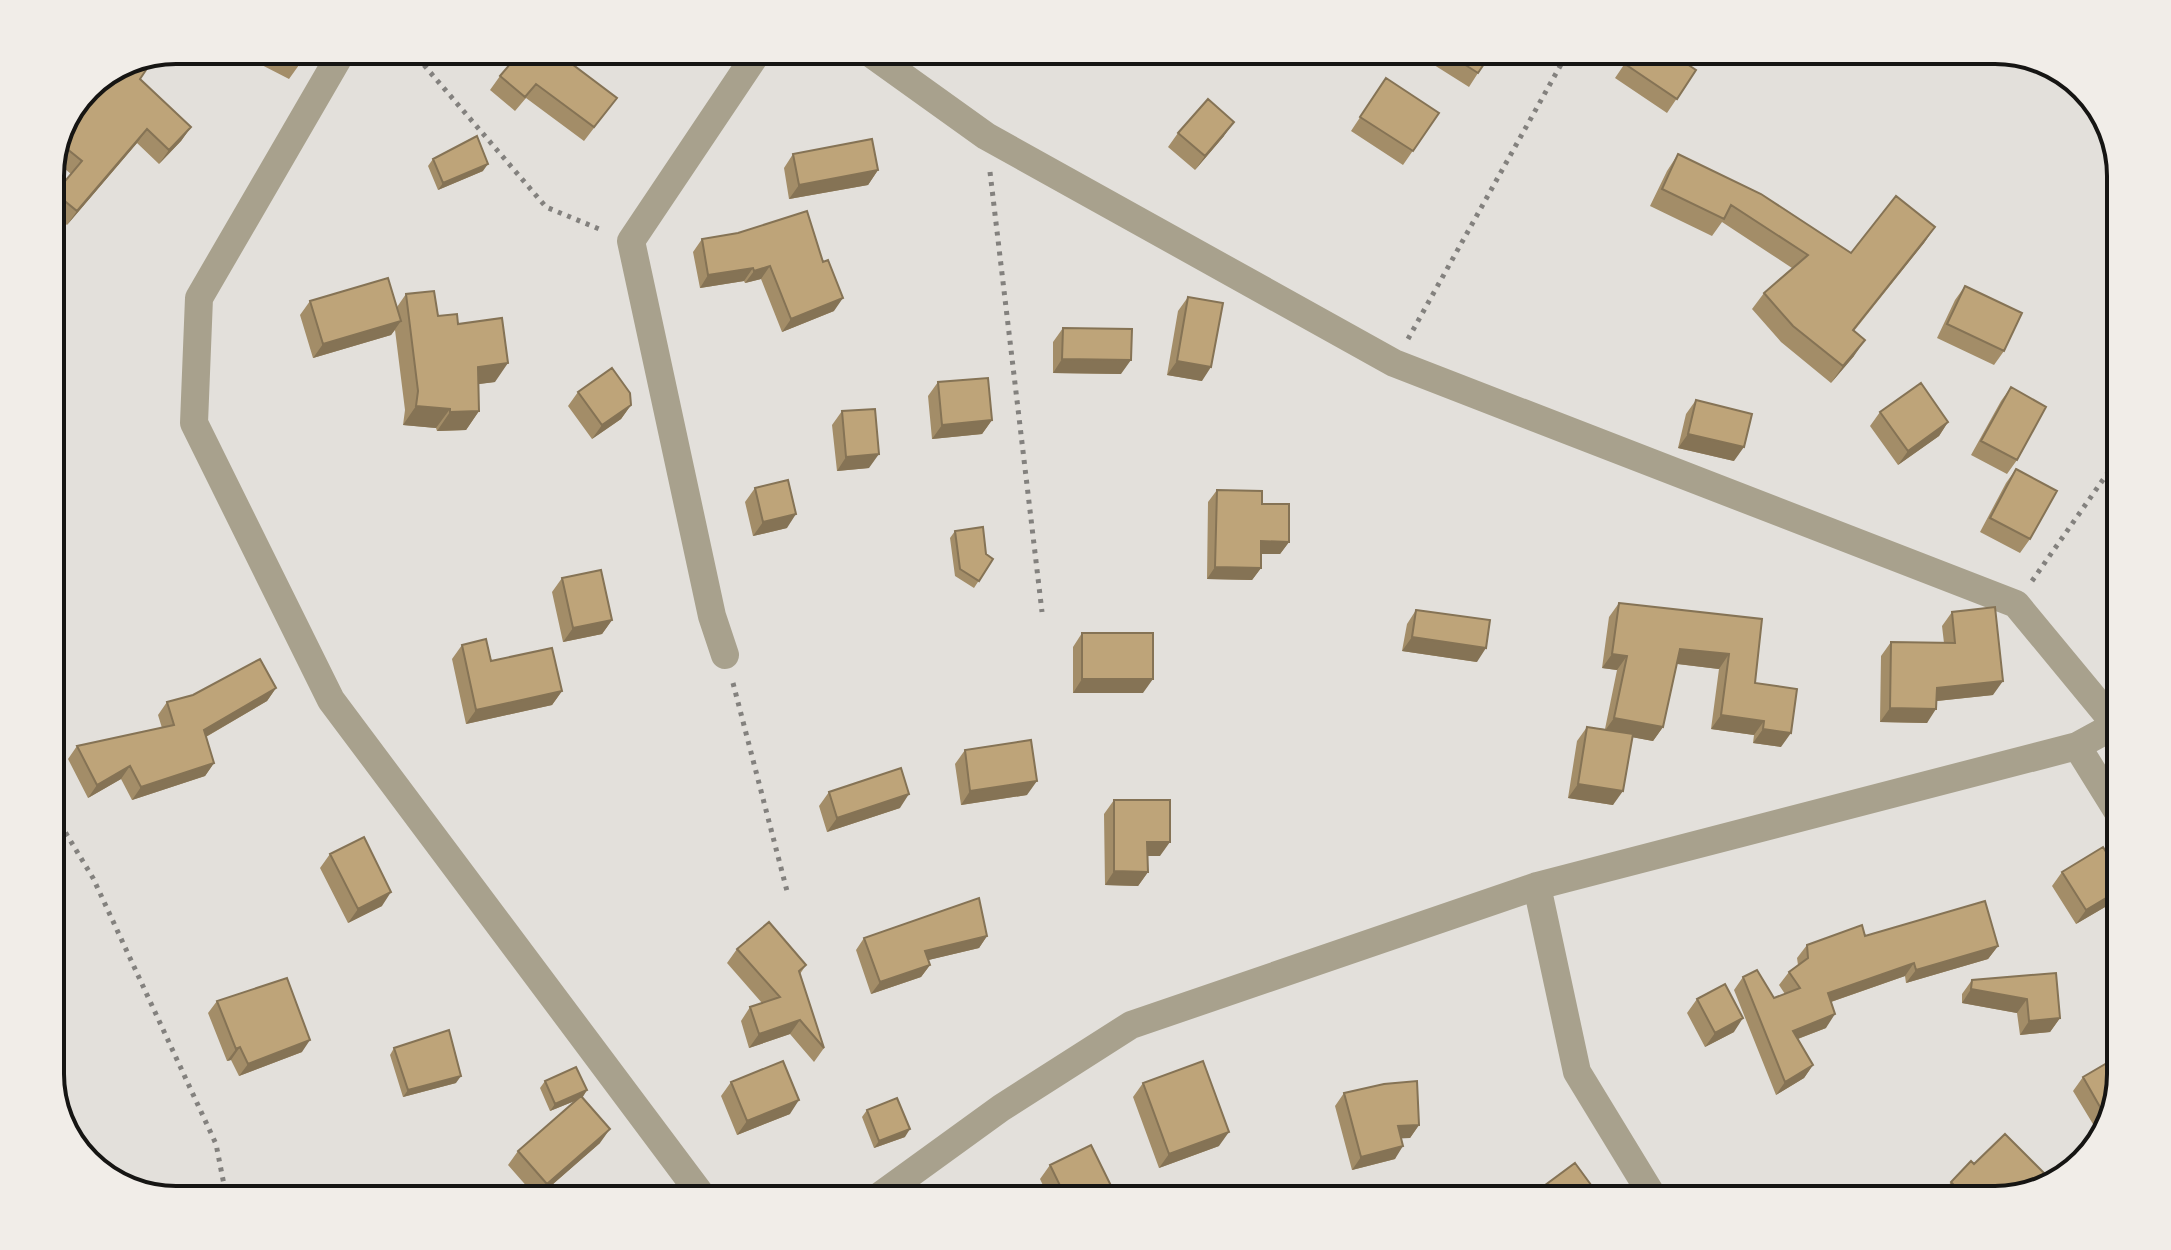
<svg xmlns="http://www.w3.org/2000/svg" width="2171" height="1250" font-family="'Source Serif 4',serif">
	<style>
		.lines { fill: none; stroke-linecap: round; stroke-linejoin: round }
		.path { stroke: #83817e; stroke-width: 5; stroke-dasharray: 4 6; stroke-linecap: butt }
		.minor { stroke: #a8a18d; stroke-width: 28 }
		.wall { fill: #a38d68 }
		.shaded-wall { fill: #857355 }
		.building { fill: #bea479; stroke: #857355; stroke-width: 2 }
		.rim { fill: none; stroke: #161513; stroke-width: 4 }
	</style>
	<rect width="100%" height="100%" fill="#e3e0db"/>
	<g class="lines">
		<path class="path" d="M 411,50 L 546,207 L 604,231
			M 990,172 L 1042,612
			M 1408,339 L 1569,50
			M 2032,581 L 2121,454
			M 733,683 L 787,891
			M 50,807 L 93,878 L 216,1144 L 227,1200"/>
		<path class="minor" d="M 343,50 L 199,298 L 194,423 L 331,700 L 705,1200
			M 866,50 L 986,136 L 1394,363 L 2016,604 L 2116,725
			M 725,655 L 712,616 L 631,241 L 759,50
			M 2077,746 L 2121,817
			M 1537,886 L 1577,1072 L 1655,1200
			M 874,1200 L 1001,1108 L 1131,1025 L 1537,886 L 2077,746 L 2121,722"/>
	</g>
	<path class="wall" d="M 233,50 L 306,50 L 299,65 L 289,79 Z
		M 1428,50 L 1489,50 L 1478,73 L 1469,87 L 1423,58 Z
		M 1634,50 L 1696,70 L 1667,113 L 1615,78 Z
		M 565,58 L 617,98 L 584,141 L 526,98 L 515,111 L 490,90 L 500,76 Z
		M 1386,78 L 1439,113 L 1403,165 L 1351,131 Z
		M 140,79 L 191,127 L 181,141 L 159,164 L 137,143 L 67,225 L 50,211 L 50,200 L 71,174 L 54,160 L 87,87 Z
		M 1178,133 L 1224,136 L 1195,170 L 1168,147 Z
		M 793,154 L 878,170 L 868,185 L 789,199 L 784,168 Z
		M 1678,154 L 1851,253 L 1935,227 L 1924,243 L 1854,331 L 1854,356 L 1831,383 L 1781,342 L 1752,309 L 1764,293 L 1792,268 L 1722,222 L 1712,236 L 1650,206 L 1667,171 Z
		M 433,159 L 483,171 L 438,190 L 428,166 Z
		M 738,233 L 834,311 L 782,332 L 761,279 L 745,283 L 744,281 L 700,288 L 693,252 L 702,239 Z
		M 1965,286 L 2004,351 L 1994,365 L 1937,338 L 1955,300 Z
		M 406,294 L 438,316 L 458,324 L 495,382 L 478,384 L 479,411 L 466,430 L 437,431 L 436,428 L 403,425 L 405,410 L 395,330 L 391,335 L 313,358 L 300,315 L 310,301 L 397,307 Z
		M 1188,297 L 1202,381 L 1167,375 L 1178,311 Z
		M 1063,328 L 1121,374 L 1053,373 L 1053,342 Z
		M 938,382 L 992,420 L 982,434 L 932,439 L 928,396 Z
		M 2011,387 L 2017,460 L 2007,474 L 1971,455 L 2001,401 Z
		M 578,392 L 631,405 L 621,419 L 592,439 L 568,406 Z
		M 1696,400 L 1734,461 L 1678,448 L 1686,414 Z
		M 842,411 L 869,468 L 837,471 L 832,425 Z
		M 1880,412 L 1948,422 L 1939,436 L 1898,465 L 1870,426 Z
		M 2016,469 L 2030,539 L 2020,553 L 1980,532 L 2006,483 Z
		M 755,488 L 787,528 L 753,536 L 745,502 Z
		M 1217,490 L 1262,504 L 1289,542 L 1280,554 L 1261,554 L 1261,568 L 1252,580 L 1207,579 L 1208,502 Z
		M 955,531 L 993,559 L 974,588 L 955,576 L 950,538 Z
		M 562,578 L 612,620 L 602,634 L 563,642 L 552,592 Z
		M 1619,603 L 1762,619 L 1755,683 L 1781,747 L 1753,743 L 1754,735 L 1711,729 L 1719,669 L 1677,664 L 1663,727 L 1653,741 L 1632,737 L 1613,805 L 1568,798 L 1577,741 L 1587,727 L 1605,729 L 1617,670 L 1602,668 L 1609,617 Z
		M 1416,610 L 1477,662 L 1402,651 L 1407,624 Z
		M 1952,612 L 1993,695 L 1937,701 L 1927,723 L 1880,722 L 1881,656 L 1891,642 L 1944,643 L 1942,626 Z
		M 1082,633 L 1143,693 L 1073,693 L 1073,647 Z
		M 462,645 L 491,661 L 562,691 L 552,705 L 466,724 L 452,659 Z
		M 276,688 L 267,701 L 206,737 L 214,763 L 205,776 L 132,800 L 121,779 L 88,798 L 68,759 L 77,746 L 162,728 L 158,715 L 167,702 Z
		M 965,750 L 1027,795 L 961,805 L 955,764 Z
		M 829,792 L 900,808 L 827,832 L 819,806 Z
		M 1114,800 L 1160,856 L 1148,856 L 1148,872 L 1138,886 L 1105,885 L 1104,814 Z
		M 330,854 L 382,906 L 348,923 L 320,868 Z
		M 2062,872 L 2117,900 L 2076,924 L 2052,886 Z
		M 987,936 L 979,948 L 928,960 L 930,965 L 921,977 L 871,994 L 856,950 L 864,938 Z
		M 1865,936 L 1998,946 L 1988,959 L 1906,983 L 1905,976 L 1831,1002 L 1826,1028 L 1798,1039 L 1813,1065 L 1804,1078 L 1776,1095 L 1734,990 L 1743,977 L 1774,998 L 1785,994 L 1779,985 L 1789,972 L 1798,965 L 1797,958 L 1807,945 Z
		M 737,949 L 806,965 L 800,974 L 824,1048 L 814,1062 L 790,1034 L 749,1048 L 741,1021 L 750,1007 L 762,1003 L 727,963 Z
		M 2056,973 L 2060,1018 L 2050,1032 L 2020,1035 L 2017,1013 L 1962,1003 L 1962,994 L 1972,980 Z
		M 1697,999 L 1734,1032 L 1705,1047 L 1687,1013 Z
		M 217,1001 L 302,1052 L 239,1076 L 231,1060 L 227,1061 L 208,1013 Z
		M 394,1048 L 456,1083 L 403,1097 L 390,1055 Z
		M 2121,1074 L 2104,1136 L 2102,1139 L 2073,1091 L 2083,1077 Z
		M 545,1081 L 587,1090 L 582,1098 L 600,1143 L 537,1198 L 508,1165 L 518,1151 L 577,1100 L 550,1111 L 540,1088 Z
		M 731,1082 L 790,1114 L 737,1135 L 721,1096 Z
		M 1143,1083 L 1219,1146 L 1159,1168 L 1133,1097 Z
		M 1344,1093 L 1419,1125 L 1410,1138 L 1401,1138 L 1395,1159 L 1352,1170 L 1335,1106 Z
		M 867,1110 L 905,1137 L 874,1148 L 862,1117 Z
		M 1974,1164 L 1995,1200 L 1946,1200 L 1942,1195 L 1951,1182 Z
		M 1050,1165 L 1118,1200 L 1050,1200 L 1040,1179 Z"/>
	<path class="shaded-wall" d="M 1234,122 L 1224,136 L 1195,170 L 1205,156 Z
		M 191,127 L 181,141 L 159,164 L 169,150 Z
		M 147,129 L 137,143 L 67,225 L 77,211 Z
		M 488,164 L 483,171 L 438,190 L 443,183 Z
		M 878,170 L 868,185 L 789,199 L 799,185 Z
		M 1935,227 L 1924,243 L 1841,346 L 1853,330 Z
		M 770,266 L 761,279 L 745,283 L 754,271 Z
		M 753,268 L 744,281 L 700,288 L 708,275 Z
		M 843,298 L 834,311 L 782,332 L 791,319 Z
		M 64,316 L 56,328 L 50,331 L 50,324 Z
		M 401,321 L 391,335 L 313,358 L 323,344 Z
		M 1865,340 L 1854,356 L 1831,383 L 1843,366 Z
		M 1062,359 L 1131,360 L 1121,374 L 1053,373 Z
		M 1177,361 L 1211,367 L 1202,381 L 1167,375 Z
		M 508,363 L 495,382 L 464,386 L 478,367 Z
		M 631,405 L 621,419 L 592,439 L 602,425 Z
		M 416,406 L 450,409 L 436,428 L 403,425 Z
		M 479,411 L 466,430 L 437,431 L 450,412 Z
		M 992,420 L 982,434 L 932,439 L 942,425 Z
		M 1948,422 L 1939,436 L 1898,465 L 1908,451 Z
		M 1688,434 L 1744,447 L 1734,461 L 1678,448 Z
		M 879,454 L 869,468 L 837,471 L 846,457 Z
		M 796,514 L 787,528 L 753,536 L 763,522 Z
		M 1261,541 L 1289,542 L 1280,554 L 1252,554 Z
		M 1215,567 L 1261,568 L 1252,580 L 1207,579 Z
		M 612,620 L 602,634 L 563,642 L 573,628 Z
		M 1412,637 L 1486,648 L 1477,662 L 1402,651 Z
		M 1680,649 L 1729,654 L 1719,669 L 1670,663 Z
		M 1612,654 L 1627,656 L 1617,670 L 1602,668 Z
		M 1082,679 L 1153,679 L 1143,693 L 1073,693 Z
		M 2003,681 L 1993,695 L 1927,702 L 1937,688 Z
		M 276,688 L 267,701 L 195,743 L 204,730 Z
		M 562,691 L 552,705 L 466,724 L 476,710 Z
		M 1890,708 L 1936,709 L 1927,723 L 1880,722 Z
		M 1721,715 L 1764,721 L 1754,735 L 1711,729 Z
		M 1614,718 L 1663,727 L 1653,741 L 1604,732 Z
		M 1763,729 L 1791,733 L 1781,747 L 1753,743 Z
		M 214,763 L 205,776 L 132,800 L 141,787 Z
		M 130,766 L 121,779 L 88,798 L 97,785 Z
		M 1037,781 L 1027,795 L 961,805 L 970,791 Z
		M 1578,784 L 1623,791 L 1613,805 L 1568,798 Z
		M 909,794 L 900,808 L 827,832 L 837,818 Z
		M 1147,842 L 1170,842 L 1160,856 L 1138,856 Z
		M 1114,871 L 1148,872 L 1138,886 L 1105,885 Z
		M 2121,889 L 2121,894 L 2117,900 L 2076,924 L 2086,910 Z
		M 391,892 L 382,906 L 348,923 L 358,909 Z
		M 61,917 L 56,924 L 50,928 L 50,923 Z
		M 987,936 L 979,948 L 916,963 L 925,951 Z
		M 1998,946 L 1988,959 L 1906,983 L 1916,970 Z
		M 1914,963 L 1905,976 L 1819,1006 L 1828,993 Z
		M 930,965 L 921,977 L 871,994 L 880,982 Z
		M 1971,989 L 2027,999 L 2017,1013 L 1962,1003 Z
		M 1835,1014 L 1826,1028 L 1784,1044 L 1793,1031 Z
		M 1743,1018 L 1734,1032 L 1705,1047 L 1715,1033 Z
		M 2060,1018 L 2050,1032 L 2020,1035 L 2029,1021 Z
		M 800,1020 L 790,1034 L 749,1048 L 759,1034 Z
		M 310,1040 L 302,1052 L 239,1076 L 248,1064 Z
		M 240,1047 L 231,1060 L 227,1061 L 236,1049 Z
		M 1813,1065 L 1804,1078 L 1776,1095 L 1785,1082 Z
		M 461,1076 L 456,1083 L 403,1097 L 408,1090 Z
		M 587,1090 L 582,1098 L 550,1111 L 555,1104 Z
		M 799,1100 L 790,1114 L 737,1135 L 747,1121 Z
		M 1419,1125 L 1410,1138 L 1389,1139 L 1398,1126 Z
		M 610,1129 L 600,1143 L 537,1198 L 547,1184 Z
		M 910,1129 L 905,1137 L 874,1148 L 879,1141 Z
		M 1229,1132 L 1219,1146 L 1159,1168 L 1169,1154 Z
		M 1403,1146 L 1395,1159 L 1352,1170 L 1361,1157 Z"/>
	<path class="building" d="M 270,50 L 306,50 L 299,65 Z
		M 522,50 L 570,50 L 564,58 L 617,98 L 594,127 L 536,84 L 525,97 L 500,76 Z
		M 1442,50 L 1489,50 L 1492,52 L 1478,73 Z
		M 1634,50 L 1666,50 L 1696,70 L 1677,99 L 1625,64 Z
		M 151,60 L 152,61 L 140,79 L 191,127 L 169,150 L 147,129 L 77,211 L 55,193 L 82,161 L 61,144 L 87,87 Z
		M 1386,78 L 1439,113 L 1413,151 L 1360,117 Z
		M 1208,99 L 1234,122 L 1205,156 L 1178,133 Z
		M 477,136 L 488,164 L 443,183 L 433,159 Z
		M 872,139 L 878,170 L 799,185 L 793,154 Z
		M 1678,154 L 1761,194 L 1851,253 L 1896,196 L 1935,227 L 1853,330 L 1865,340 L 1843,366 L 1793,326 L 1764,293 L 1808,255 L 1731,205 L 1724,219 L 1662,189 Z
		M 807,211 L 823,262 L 828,260 L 843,298 L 791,319 L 770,266 L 754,271 L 753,268 L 708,275 L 702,239 L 738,233 Z
		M 388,278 L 401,321 L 323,344 L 310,301 Z
		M 1965,286 L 2022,313 L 2004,351 L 1947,324 Z
		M 434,291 L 438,316 L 457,314 L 458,324 L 502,318 L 508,363 L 478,367 L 479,411 L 450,412 L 450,409 L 416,406 L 418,391 L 406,294 Z
		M 50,293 L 64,316 L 50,324 Z
		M 1188,297 L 1223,303 L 1211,367 L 1177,361 Z
		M 1063,328 L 1132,329 L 1131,360 L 1062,359 Z
		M 612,368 L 630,393 L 631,405 L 602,425 L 578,392 Z
		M 988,378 L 992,420 L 942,425 L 938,382 Z
		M 1921,383 L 1948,422 L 1908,451 L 1880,412 Z
		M 2011,387 L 2046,407 L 2017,460 L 1981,441 Z
		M 1696,400 L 1752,414 L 1744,447 L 1688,434 Z
		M 875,409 L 879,454 L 846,457 L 842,411 Z
		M 2016,469 L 2057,491 L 2030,539 L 1990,518 Z
		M 788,480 L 796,514 L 763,522 L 755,488 Z
		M 1217,490 L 1262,491 L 1262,504 L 1289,504 L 1289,542 L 1261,541 L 1261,568 L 1215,567 Z
		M 983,527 L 986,554 L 993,559 L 979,581 L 960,569 L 955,531 Z
		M 601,570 L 612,620 L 573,628 L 562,578 Z
		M 1619,603 L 1762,619 L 1755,683 L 1797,689 L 1791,733 L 1763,729 L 1764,721 L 1721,715 L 1729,654 L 1680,649 L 1663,727 L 1614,718 L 1627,656 L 1612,654 Z
		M 1995,607 L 2003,681 L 1937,688 L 1936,709 L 1890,708 L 1891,642 L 1955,643 L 1952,612 Z
		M 1416,610 L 1490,620 L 1486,648 L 1412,637 Z
		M 1082,633 L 1153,633 L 1153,679 L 1082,679 Z
		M 486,639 L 491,661 L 552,648 L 562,691 L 476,710 L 462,645 Z
		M 260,659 L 276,688 L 204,730 L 214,763 L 141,787 L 130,766 L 97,785 L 77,746 L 174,725 L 167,702 L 193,695 Z
		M 1587,727 L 1633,734 L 1623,791 L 1578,784 Z
		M 1031,740 L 1037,781 L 970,791 L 965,750 Z
		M 901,768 L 909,794 L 837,818 L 829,792 Z
		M 1114,800 L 1170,800 L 1170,842 L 1147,842 L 1148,872 L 1114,871 Z
		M 364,837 L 391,892 L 358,909 L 330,854 Z
		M 2103,847 L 2121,876 L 2121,889 L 2086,910 L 2062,872 Z
		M 50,893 L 61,917 L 50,923 Z
		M 979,898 L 987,936 L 925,951 L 930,965 L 880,982 L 864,938 Z
		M 1985,901 L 1998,946 L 1916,970 L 1914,963 L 1828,993 L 1835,1014 L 1793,1031 L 1813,1065 L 1785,1082 L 1743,977 L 1757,970 L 1774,998 L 1800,988 L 1789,972 L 1808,958 L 1807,945 L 1862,925 L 1865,936 Z
		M 769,922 L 806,965 L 799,971 L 824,1048 L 800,1020 L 759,1034 L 750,1007 L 780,997 L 737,949 Z
		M 2056,973 L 2060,1018 L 2029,1021 L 2027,999 L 1971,989 L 1972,980 Z
		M 287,978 L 310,1040 L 248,1064 L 240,1047 L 236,1049 L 217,1001 Z
		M 1725,984 L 1743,1018 L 1715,1033 L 1697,999 Z
		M 449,1030 L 461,1076 L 408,1090 L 394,1048 Z
		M 2119,1056 L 2121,1058 L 2121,1074 L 2108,1121 L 2083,1077 Z
		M 783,1061 L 799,1100 L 747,1121 L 731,1082 Z
		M 1203,1061 L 1229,1132 L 1169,1154 L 1143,1083 Z
		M 576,1067 L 587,1090 L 555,1104 L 545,1081 Z
		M 1417,1081 L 1419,1125 L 1398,1126 L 1403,1146 L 1361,1157 L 1344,1093 L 1384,1084 Z
		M 581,1096 L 610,1129 L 547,1184 L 518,1151 Z
		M 897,1098 L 910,1129 L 879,1141 L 867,1110 Z
		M 2005,1134 L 2055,1184 L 1995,1200 L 1967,1200 L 1951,1182 L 1971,1161 L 1974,1164 Z
		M 1091,1145 L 1118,1200 L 1067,1200 L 1050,1165 Z
		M 1575,1163 L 1602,1200 L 1525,1200 Z"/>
	<path d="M0 0H2171V1250H0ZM176 64H1995A112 112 0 0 1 2107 176V1074A112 112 0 0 1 1995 1186H176A112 112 0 0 1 64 1074V176A112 112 0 0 1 176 64Z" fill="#f1ede8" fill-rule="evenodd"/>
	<path class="rim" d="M176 64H1995A112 112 0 0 1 2107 176V1074A112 112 0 0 1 1995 1186H176A112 112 0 0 1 64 1074V176A112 112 0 0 1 176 64Z"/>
</svg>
